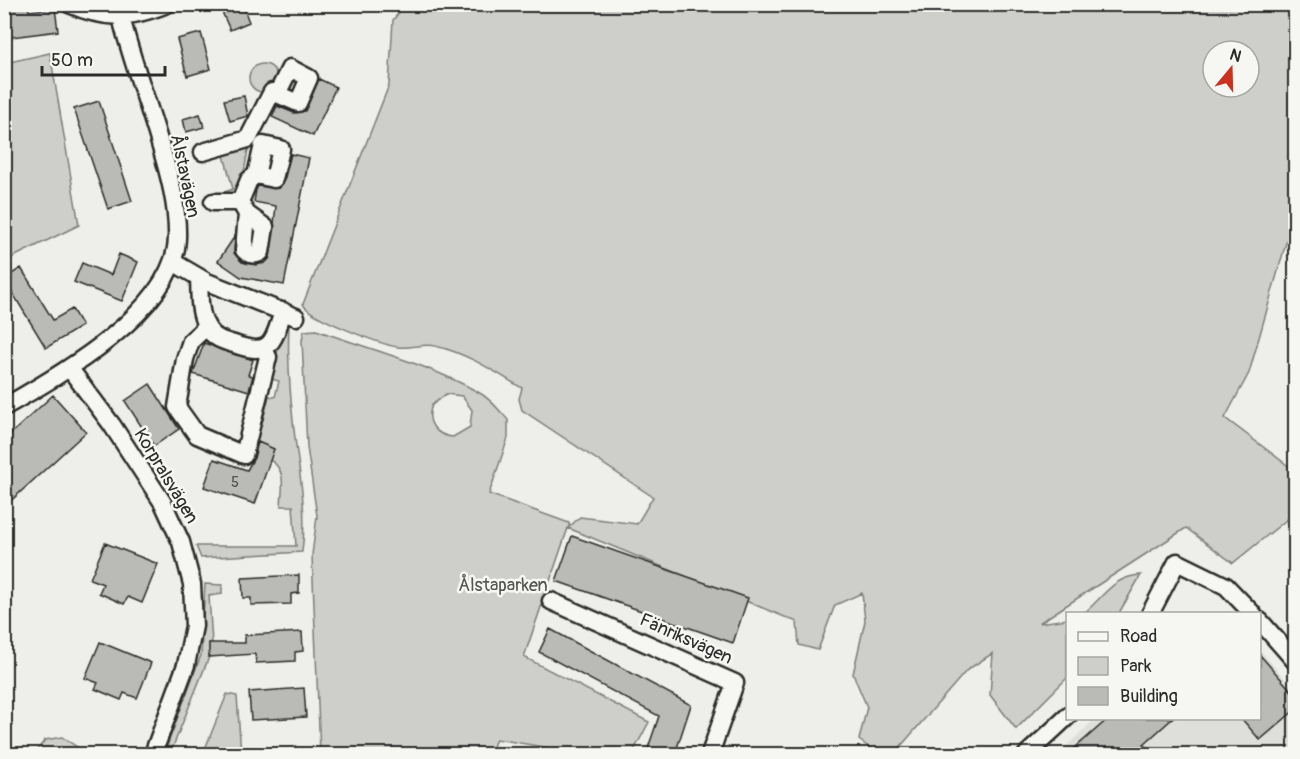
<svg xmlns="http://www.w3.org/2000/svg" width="1300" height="759" font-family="Pangolin,sans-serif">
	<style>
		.built { fill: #dededb }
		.green { fill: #cececa; stroke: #7c7c7a; stroke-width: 1.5; fill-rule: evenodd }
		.building { fill: #babab7; stroke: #2b2b2b; stroke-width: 1.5 }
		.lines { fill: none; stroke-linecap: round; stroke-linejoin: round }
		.minor-casing { stroke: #2b2b2b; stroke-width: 21 }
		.minor { stroke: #f6f6f2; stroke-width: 16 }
		.labels { text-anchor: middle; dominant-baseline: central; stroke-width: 5; stroke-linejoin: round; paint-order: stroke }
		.number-label { font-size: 15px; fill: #4f4f4e }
		.street-label { font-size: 18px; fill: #2b2b2b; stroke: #f6f6f2 }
		.park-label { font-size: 18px; fill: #545453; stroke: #f6f6f2 }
	</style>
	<rect width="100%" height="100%" fill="#eeeeea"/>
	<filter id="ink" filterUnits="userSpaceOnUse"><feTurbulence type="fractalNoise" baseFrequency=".0167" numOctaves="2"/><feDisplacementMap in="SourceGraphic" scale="12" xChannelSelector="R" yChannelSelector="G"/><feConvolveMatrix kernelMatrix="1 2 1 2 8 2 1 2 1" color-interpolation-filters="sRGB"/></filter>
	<g filter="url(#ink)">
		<path class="built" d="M 1260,650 L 1295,691 L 1295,754 L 1058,754 L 1095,719 L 1260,718 Z"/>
		<path class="green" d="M 405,5 L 1295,5 L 1295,211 L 1249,373 L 1225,418 L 1295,471 L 1295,513 L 1233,563 L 1186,528 L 1039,623 L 1067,619 L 1067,678 L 1016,729 L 990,695 L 993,653 L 967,670 L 894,754 L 878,754 L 859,740 L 867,707 L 853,674 L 865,621 L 862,593 L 835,605 L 818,650 L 799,645 L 797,622 L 568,528 L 524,657 L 649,722 L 632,754 L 585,754 L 496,739 L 490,754 L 320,754 L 312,555 L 317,516 L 307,447 L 302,340 L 304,331 L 316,330 C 369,349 428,364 478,392 C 490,398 499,410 508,420 L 508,438 L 489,494 L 569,523 L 569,527 L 580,517 L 637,524 L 653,497 L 522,410 L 519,399 L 522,388 C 495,372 467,353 435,346 C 423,343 410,349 398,347 C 382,345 308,317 303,304 L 389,85 L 393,20 ZM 1213,51 L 1249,51 L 1249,87 L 1213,87 ZM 446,394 L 462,396 L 472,410 L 470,427 L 453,437 C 436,436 425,422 432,405 Z
			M 50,53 L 79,225 L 5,261 L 5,63 Z
			M249 78a14 14 0 1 1 28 0a14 14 0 1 1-28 0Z
			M 249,144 L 244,172 L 251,174 L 239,198 L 219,194 L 233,189 L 222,148 Z
			M 282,324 L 289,325 C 287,365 291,407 296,446 C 301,482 307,516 302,552 L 201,558 L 196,546 L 296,546 L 293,506 L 281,506 C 282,487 287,470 270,460 L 274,449 L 253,442 L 257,420 L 263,420 L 269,396 L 275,397 L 279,381 L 267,378 L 271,358 L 278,351 Z
			M 1141,575 L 1119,613 L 1084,613 C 1103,598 1113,576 1141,575 Z
			M 205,584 L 222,585 L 222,594 L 209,596 L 212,643 L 209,643 L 209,657 L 170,754 L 164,754 L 201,655 Z
			M 227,694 L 237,696 L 241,754 L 203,754 Z
			M 62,737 L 80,749 L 80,754 L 34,754 L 45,740 Z"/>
		<path class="building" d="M 4,4 L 28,4 L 29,11 L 55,8 L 58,31 L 4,38 Z
			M 242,4 L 249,22 L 230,30 L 222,12 Z
			M 201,33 L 211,69 L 187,76 L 177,39 Z
			M 319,79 L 336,87 L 313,136 L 272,117 L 277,106 L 294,113 L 305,111 Z
			M 244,96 L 248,116 L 230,121 L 224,100 Z
			M 99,101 L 132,201 L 108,209 L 74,109 Z
			M 200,114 L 204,127 L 186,132 L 183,119 Z
			M 291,154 L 309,158 L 284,285 L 241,277 L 218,261 L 235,236 L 234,253 L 242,262 L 256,265 L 265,263 L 270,258 L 276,206 L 254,202 L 256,190 L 258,186 L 279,188 L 284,181 Z
			M 119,254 L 138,262 L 122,301 L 74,282 L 82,263 L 111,275 Z
			M 21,268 L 53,320 L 72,309 L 82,326 L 46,348 L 4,279 Z
			M 204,343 L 253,360 L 248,375 L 253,376 L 249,391 L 193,374 Z
			M 150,384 L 179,429 L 154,446 L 125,401 Z
			M 53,395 L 86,432 L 4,507 L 4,440 Z
			M 258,442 L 274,449 L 255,504 L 204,487 L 214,459 L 247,470 L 254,458 Z
			M 572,536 L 748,598 L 733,643 L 556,581 Z
			M 105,543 L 158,564 L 142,603 L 128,597 L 124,604 L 99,593 L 103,584 L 90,579 Z
			M 299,575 L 299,593 L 291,594 L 291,604 L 251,605 L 251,598 L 243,598 L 242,578 Z
			M 550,629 L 691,705 L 675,754 L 646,754 L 659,716 L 539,652 Z
			M 302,632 L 303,651 L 295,652 L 295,661 L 256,663 L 255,654 L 209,657 L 209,643 L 245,643 L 245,635 Z
			M 100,642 L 151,663 L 137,698 L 124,693 L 121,700 L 95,689 L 98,683 L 85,678 Z
			M 1260,655 L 1296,696 L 1296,709 L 1260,740 L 1241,718 L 1260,718 Z
			M 304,688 L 306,717 L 251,720 L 249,692 Z
			M 1109,718 L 1173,718 L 1144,744 L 1154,754 L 1068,754 Z"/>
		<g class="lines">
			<g class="minor-casing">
				<path id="minor" d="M 69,4 C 105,20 129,19 167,4
					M 203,152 L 248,139 L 272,92 L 277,94 L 290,68 L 309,78 L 298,103 L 277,94
					M 213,202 L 240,202 L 249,180 L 256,175 L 263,145 L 281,149 L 274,179 L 256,175
					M 240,202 L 247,214 L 244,250 C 249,255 255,256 261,252 L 265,227 L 247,214
					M 173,262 L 207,282 L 296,317
					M 199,277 C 200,294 198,312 207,327 C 213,338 223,341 234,344 C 270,357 273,344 283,311
					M 206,327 L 191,341 L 185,359 L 177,407 L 197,435 L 244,455 L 268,357 L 264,349
					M 70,369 L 112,425 L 163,503 L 181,542 L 192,584 L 194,626 L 186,665 L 153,754
					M 4,407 C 59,376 175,310 177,238 C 178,207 169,174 160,144 C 147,98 128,52 118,4
					M 551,601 L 735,683 L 710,754
					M 1150,614 L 1177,562 L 1226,586 L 1253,614
					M 1260,621 L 1296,662
					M 1027,754 L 1068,716"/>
			</g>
			<use href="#minor" class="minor"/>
		</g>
	</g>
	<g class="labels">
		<g class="number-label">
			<text x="235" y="482">5</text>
		</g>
		<g class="street-label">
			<text transform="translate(185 176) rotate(78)">Ålstavägen</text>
			<text transform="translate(166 476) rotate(59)">Korpralsvägen</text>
			<text transform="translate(686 639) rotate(24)">Fänriksvägen</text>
		</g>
		<g class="park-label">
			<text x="503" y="585">Ålstaparken</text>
		</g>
	</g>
	<rect width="1300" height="759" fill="none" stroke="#f6f6f2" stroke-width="24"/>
	<rect x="12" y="12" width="1276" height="735" fill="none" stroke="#2b2b2b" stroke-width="2" filter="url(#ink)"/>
	<rect x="1066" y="612" width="195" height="108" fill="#f6f6f2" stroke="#a5a5a2" stroke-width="1.5"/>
	<rect x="1078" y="632" width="30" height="9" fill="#f6f6f2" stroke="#a5a5a2" stroke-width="1.5"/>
	<text x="1120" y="642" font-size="18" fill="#2b2b2b">Road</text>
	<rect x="1078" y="657" width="30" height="18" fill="#cececa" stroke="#a5a5a2" stroke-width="1.5"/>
	<text x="1120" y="672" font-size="18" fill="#2b2b2b">Park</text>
	<rect x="1078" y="687" width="30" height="18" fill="#babab7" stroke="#a5a5a2" stroke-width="1.5"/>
	<text x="1120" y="702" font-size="18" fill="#2b2b2b">Building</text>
	<g transform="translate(1231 69) rotate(19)"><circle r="28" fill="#f6f6f2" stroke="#a5a5a2" stroke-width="1.5"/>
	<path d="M0-4.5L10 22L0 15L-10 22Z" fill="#c8321e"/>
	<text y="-9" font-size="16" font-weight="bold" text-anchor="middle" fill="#2b2b2b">N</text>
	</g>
	<path d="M42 66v9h123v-9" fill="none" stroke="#2b2b2b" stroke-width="3"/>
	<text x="51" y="66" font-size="18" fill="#2b2b2b" stroke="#f6f6f2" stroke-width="4.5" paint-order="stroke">50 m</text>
</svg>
